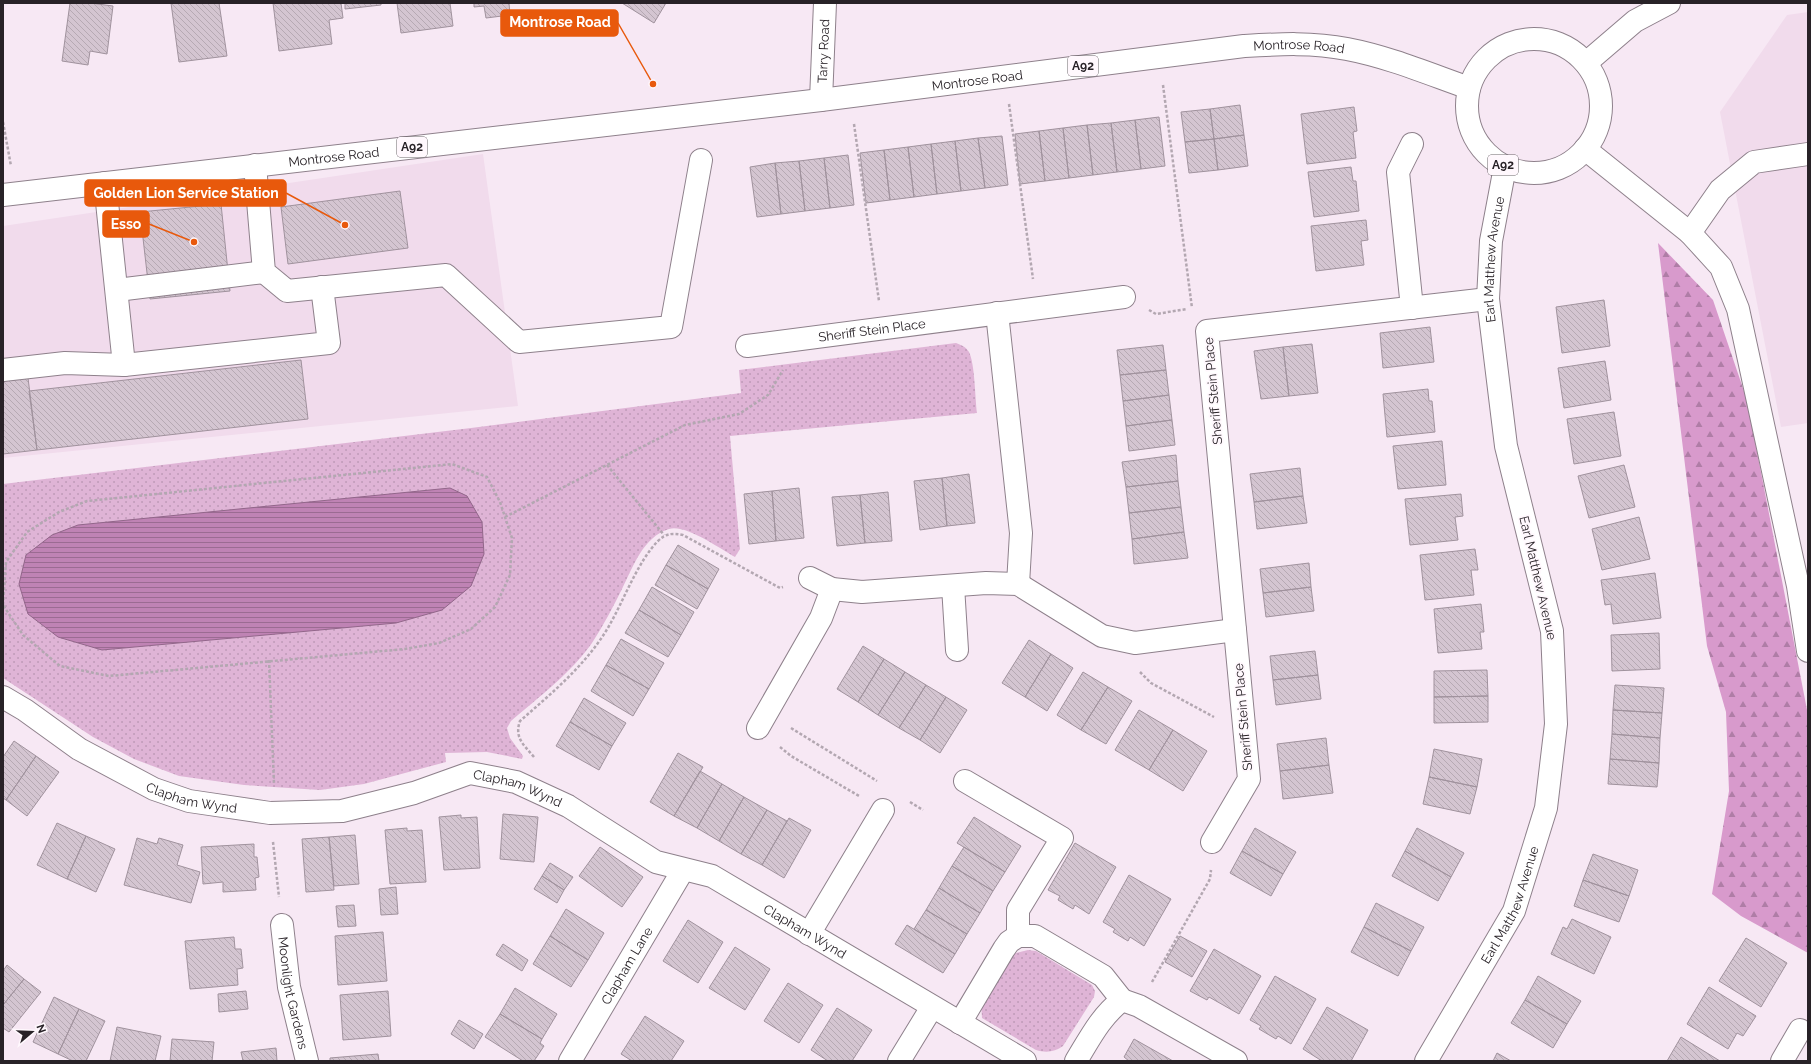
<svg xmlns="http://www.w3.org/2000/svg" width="1811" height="1064" font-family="Raleway,sans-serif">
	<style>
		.built { fill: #f1dbec }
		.grass { fill: url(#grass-dots) }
		.forest { fill: url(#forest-firs) }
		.water { fill: url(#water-rules); stroke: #92668a }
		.building { fill: url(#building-back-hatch); stroke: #a0929d }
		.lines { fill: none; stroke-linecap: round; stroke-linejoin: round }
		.minor-casing { stroke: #8e808b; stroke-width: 24 }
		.major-casing { stroke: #8e808b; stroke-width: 24 }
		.path { stroke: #b3a7b1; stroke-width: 2.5; stroke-dasharray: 3 2; stroke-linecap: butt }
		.minor { stroke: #fff; stroke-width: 22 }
		.major { stroke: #fff; stroke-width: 22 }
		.labels { text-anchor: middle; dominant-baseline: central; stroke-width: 3.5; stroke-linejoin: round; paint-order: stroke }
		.shield { fill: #fff8fd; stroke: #686267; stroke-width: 1 }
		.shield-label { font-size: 12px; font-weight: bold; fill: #282227 }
		.street-label { font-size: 13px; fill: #282227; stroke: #fff8fd }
		.leader { fill: none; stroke: #e8590c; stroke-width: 1.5 }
		.callout-dot { fill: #e8590c; stroke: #fff8fd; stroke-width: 1.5 }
		.callout { fill: #e8590c; stroke: #e8590c; stroke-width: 1.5 }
		.callout-label { font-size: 14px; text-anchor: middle; font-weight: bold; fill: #fff }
	</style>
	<defs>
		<pattern id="grass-dots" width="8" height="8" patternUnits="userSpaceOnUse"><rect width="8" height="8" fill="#dfb4d6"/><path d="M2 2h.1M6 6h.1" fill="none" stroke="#bf9ab8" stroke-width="1.8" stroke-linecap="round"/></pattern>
		<pattern id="forest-firs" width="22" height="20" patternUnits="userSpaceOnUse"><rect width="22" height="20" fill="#d89acc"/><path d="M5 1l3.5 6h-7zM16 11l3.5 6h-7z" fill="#af7da6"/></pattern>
		<pattern id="water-rules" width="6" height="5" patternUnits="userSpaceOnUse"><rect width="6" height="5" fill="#bf83b4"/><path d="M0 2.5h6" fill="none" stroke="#9b6b92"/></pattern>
		<pattern id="building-back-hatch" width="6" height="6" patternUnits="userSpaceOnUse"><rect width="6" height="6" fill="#d4c5d1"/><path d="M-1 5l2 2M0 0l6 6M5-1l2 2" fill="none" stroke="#b6a9b3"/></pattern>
	</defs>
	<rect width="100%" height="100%" fill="#f7e8f4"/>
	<path class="built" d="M 1808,12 L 1808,423 L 1781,427 L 1720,112 L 1787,15 Z
		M 483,154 L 518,406 L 3,458 L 3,226 Z"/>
	<path class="grass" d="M 956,343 C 961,345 965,346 969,352 C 975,364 975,398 977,413 L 730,436 L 740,549 L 735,557 C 720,549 686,524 669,529 C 643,537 633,567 622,589 C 613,607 603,626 592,643 C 571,673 539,697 511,721 L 507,728 L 510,738 L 523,756 L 522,759 L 487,752 L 445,753 L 446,762 L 364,784 L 320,790 L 244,785 L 179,776 L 134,759 L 93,737 L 3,678 L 3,484 L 471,428 L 741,393 L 739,370 Z
		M 1028,950 L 1036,951 L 1092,985 L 1095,991 L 1094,997 L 1063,1046 C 1055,1052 1046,1053 1036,1050 L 982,1018 L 981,1002 L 1012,954 Z"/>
	<path class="forest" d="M 1658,243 L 1713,300 L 1747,400 L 1808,715 L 1808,953 L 1741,916 L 1712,894 L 1729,791 L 1726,712 L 1707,646 Z"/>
	<path class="water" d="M 450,488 L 467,496 L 482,522 L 484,554 L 471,586 L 442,610 L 396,623 L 102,650 L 58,637 L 28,614 L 19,584 L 26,555 L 52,535 L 78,525 Z"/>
	<path class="building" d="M 70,3 L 90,3 L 113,6 L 107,54 L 90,51 L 88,65 L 62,61 Z
		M 171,3 L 219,3 L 227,56 L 179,62 Z
		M 273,3 L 341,3 L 343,18 L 329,20 L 332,44 L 279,51 Z
		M 345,3 L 381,3 L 381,5 L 345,9 Z
		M 397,3 L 450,3 L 453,26 L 401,33 Z
		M 474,3 L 509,3 L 510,15 L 486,18 L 484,6 L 474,7 Z
		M 622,3 L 666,3 L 654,23 Z
		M 1240,105 L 1244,135 L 1214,139 L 1210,109 Z
		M 1354,107 L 1357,131 L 1353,132 L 1356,158 L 1307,164 L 1301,114 Z
		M 1210,109 L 1214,139 L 1185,142 L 1181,112 Z
		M 1159,117 L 1165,166 L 1141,169 L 1135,120 Z
		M 1135,120 L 1141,169 L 1117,172 L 1111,123 Z
		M 1111,123 L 1117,172 L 1093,175 L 1087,125 Z
		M 1087,125 L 1093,175 L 1069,178 L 1063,128 Z
		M 1063,128 L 1069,178 L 1045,181 L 1039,131 Z
		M 1039,131 L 1045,181 L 1020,184 L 1015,134 Z
		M 1244,135 L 1248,166 L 1218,170 L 1214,139 Z
		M 1002,136 L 1008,185 L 985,188 L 978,138 Z
		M 978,138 L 985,188 L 961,191 L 955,141 Z
		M 1214,139 L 1218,170 L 1189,173 L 1185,142 Z
		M 955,141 L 961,191 L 937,194 L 931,144 Z
		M 931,144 L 937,194 L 914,197 L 908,147 Z
		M 908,147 L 914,197 L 890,200 L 884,150 Z
		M 884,150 L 890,200 L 866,203 L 860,153 Z
		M 848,155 L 854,205 L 830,208 L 824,158 Z
		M 824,158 L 830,208 L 805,211 L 799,161 Z
		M 799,161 L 805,211 L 781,214 L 775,163 Z
		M 775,163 L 781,214 L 757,217 L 750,167 Z
		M 1351,167 L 1353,181 L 1356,181 L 1359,211 L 1314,217 L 1308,172 Z
		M 400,191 L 408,248 L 288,264 L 281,207 Z
		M 221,204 L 230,291 L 150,299 L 140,212 Z
		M 1366,220 L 1368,240 L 1361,241 L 1364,265 L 1316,271 L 1311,226 Z
		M 1604,300 L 1610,346 L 1562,353 L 1556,307 Z
		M 1430,327 L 1434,362 L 1383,368 L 1380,333 Z
		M 1312,344 L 1318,393 L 1289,396 L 1283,347 Z
		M 1163,345 L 1166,370 L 1120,375 L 1117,350 Z
		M 1283,347 L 1289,396 L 1261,399 L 1254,351 Z
		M 301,360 L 308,419 L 37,450 L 29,391 Z
		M 1605,361 L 1611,400 L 1564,408 L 1558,368 Z
		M 1166,370 L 1169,395 L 1123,401 L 1120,375 Z
		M 28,378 L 37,450 L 3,454 L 3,381 Z
		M 1428,389 L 1429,401 L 1432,401 L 1435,432 L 1387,437 L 1383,394 Z
		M 1169,395 L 1172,420 L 1126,426 L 1123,401 Z
		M 1614,412 L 1621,456 L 1574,464 L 1567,419 Z
		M 1172,420 L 1175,445 L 1129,451 L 1126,426 Z
		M 1442,441 L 1446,485 L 1398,489 L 1393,446 Z
		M 1176,455 L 1178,481 L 1126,487 L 1122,462 Z
		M 1624,465 L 1635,507 L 1589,518 L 1578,476 Z
		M 1300,468 L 1303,496 L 1254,502 L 1250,474 Z
		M 969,474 L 975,523 L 947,526 L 942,478 Z
		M 942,478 L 947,526 L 920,530 L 914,481 Z
		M 1178,481 L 1181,507 L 1129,513 L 1126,487 Z
		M 799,488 L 804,538 L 776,541 L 772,491 Z
		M 772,491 L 776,541 L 749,544 L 744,494 Z
		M 888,492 L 892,541 L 865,543 L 860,495 Z
		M 1461,494 L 1463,516 L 1455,517 L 1458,540 L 1410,545 L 1405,499 Z
		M 860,495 L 865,543 L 837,546 L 832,497 Z
		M 1303,496 L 1307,523 L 1257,529 L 1254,502 Z
		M 1181,507 L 1184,532 L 1132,539 L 1129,513 Z
		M 1639,517 L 1650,559 L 1602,570 L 1592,529 Z
		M 1184,532 L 1188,558 L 1134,564 L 1132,539 Z
		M 678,545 L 719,569 L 708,589 L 666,565 Z
		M 1475,549 L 1478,570 L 1471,570 L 1474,595 L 1425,600 L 1420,555 Z
		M 1309,563 L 1311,587 L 1263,593 L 1260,569 Z
		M 666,565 L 708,589 L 697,609 L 655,585 Z
		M 1655,573 L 1661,618 L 1613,624 L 1611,604 L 1605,605 L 1601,580 Z
		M 652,587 L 694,612 L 681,635 L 639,610 Z
		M 1311,587 L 1314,611 L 1266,617 L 1263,593 Z
		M 1481,604 L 1484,632 L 1480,632 L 1482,649 L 1438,653 L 1434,609 Z
		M 639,610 L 681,635 L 668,657 L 625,633 Z
		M 1659,633 L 1660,669 L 1612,671 L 1611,635 Z
		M 621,639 L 664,663 L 649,689 L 606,665 Z
		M 1029,640 L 1051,654 L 1025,697 L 1002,683 Z
		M 863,646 L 884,659 L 858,702 L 837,689 Z
		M 1315,651 L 1318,675 L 1273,680 L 1270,656 Z
		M 1051,654 L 1073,668 L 1047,711 L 1025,697 Z
		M 884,659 L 905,672 L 878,715 L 858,702 Z
		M 606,665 L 649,689 L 633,716 L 591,691 Z
		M 1487,670 L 1488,696 L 1434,697 L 1434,671 Z
		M 905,672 L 926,685 L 899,728 L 878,715 Z
		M 1083,672 L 1108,687 L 1081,730 L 1057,715 Z
		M 1318,675 L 1321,699 L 1276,705 L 1273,680 Z
		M 926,685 L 946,697 L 920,740 L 899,728 Z
		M 1615,685 L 1664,688 L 1662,713 L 1613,710 Z
		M 1108,687 L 1132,701 L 1106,744 L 1081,730 Z
		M 1488,696 L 1488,722 L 1434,723 L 1434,697 Z
		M 946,697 L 967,710 L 940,753 L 920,740 Z
		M 584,698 L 626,723 L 612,746 L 570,722 Z
		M 1139,710 L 1173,730 L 1149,770 L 1115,750 Z
		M 1613,710 L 1662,713 L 1660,738 L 1612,734 Z
		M 570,722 L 612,746 L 599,770 L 556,746 Z
		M 1173,730 L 1207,751 L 1183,791 L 1149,770 Z
		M 1612,734 L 1660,738 L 1659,763 L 1610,759 Z
		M 1326,738 L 1329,765 L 1280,771 L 1277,744 Z
		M 14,741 L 36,756 L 6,800 L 3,798 L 3,757 Z
		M 1434,749 L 1482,759 L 1477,787 L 1429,777 Z
		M 678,753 L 703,767 L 674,816 L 650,802 Z
		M 36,756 L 59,772 L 27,816 L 6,800 Z
		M 1610,759 L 1659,763 L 1657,787 L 1608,784 Z
		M 1329,765 L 1333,793 L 1283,799 L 1280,771 Z
		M 700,771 L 722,784 L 697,828 L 674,816 Z
		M 1429,777 L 1477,787 L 1470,814 L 1423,804 Z
		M 722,784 L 744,797 L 719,841 L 697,828 Z
		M 744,797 L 767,810 L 741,854 L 719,841 Z
		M 767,810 L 787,821 L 762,865 L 741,854 Z
		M 503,814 L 538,817 L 534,862 L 500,859 Z
		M 461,815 L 461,818 L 477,817 L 480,868 L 444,870 L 439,817 Z
		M 974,817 L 1021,846 L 1005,872 L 957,843 Z
		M 789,818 L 811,830 L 784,878 L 762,865 Z
		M 57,823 L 86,836 L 67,879 L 37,865 Z
		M 407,828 L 407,831 L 422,830 L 426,882 L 390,884 L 385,830 Z
		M 1255,828 L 1296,852 L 1283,874 L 1242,851 Z
		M 1417,828 L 1464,853 L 1451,877 L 1405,851 Z
		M 355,835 L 359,884 L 334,886 L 329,837 Z
		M 86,836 L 115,849 L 96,892 L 67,879 Z
		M 329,837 L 334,890 L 306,892 L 302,839 Z
		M 137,838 L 157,844 L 159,838 L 183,845 L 177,865 L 200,872 L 191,903 L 124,885 Z
		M 1075,843 L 1116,867 L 1089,914 L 1075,905 L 1073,909 L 1058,900 L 1060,896 L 1048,890 Z
		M 254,844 L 254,857 L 257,857 L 259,877 L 255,878 L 256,890 L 223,892 L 223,882 L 203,884 L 201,847 Z
		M 600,847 L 643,877 L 622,907 L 579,876 Z
		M 964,847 L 1005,872 L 993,891 L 952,866 Z
		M 1242,851 L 1283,874 L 1271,896 L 1230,873 Z
		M 1405,851 L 1451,877 L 1438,901 L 1392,876 Z
		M 1593,854 L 1638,870 L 1629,896 L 1583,880 Z
		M 550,863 L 573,877 L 564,890 L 542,876 Z
		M 952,866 L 993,891 L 980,913 L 939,888 Z
		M 1129,875 L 1171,899 L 1144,946 L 1130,937 L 1128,941 L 1113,932 L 1115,929 L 1103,922 Z
		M 542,876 L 564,890 L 557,903 L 534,889 Z
		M 1583,880 L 1629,896 L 1619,922 L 1574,906 Z
		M 396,887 L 398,914 L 381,915 L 379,889 Z
		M 939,888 L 980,913 L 967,934 L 926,910 Z
		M 1376,903 L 1424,927 L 1411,951 L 1364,927 Z
		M 354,905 L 356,926 L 338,927 L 336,906 Z
		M 566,909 L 604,933 L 588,960 L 550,936 Z
		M 926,910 L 967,934 L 955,954 L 914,929 Z
		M 1572,919 L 1611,937 L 1594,974 L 1551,954 L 1563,927 L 1567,929 Z
		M 688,920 L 723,942 L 698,983 L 663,961 Z
		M 907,925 L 955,954 L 943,973 L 895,944 Z
		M 1364,927 L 1411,951 L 1398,976 L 1351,952 Z
		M 383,932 L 387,981 L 338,985 L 335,936 Z
		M 550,936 L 588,960 L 571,987 L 533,964 Z
		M 1180,936 L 1207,951 L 1192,977 L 1165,962 Z
		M 234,937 L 235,949 L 241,949 L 243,968 L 237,969 L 238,985 L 190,989 L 185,941 Z
		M 1746,938 L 1787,963 L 1761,1007 L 1719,981 Z
		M 503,944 L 528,960 L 522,971 L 496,955 Z
		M 735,947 L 770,969 L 745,1010 L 709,988 Z
		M 1214,949 L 1261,976 L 1239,1014 L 1209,997 L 1207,1000 L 1190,991 Z
		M 7,965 L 24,979 L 3,1005 L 3,971 Z
		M 1275,976 L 1316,999 L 1291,1044 L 1278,1036 L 1276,1039 L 1259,1029 L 1261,1026 L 1250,1020 Z
		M 1538,976 L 1581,1001 L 1567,1024 L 1525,1000 Z
		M 24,979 L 41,992 L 9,1032 L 3,1028 L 3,1005 Z
		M 788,983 L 823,1005 L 799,1043 L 764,1021 Z
		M 1709,987 L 1756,1016 L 1743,1036 L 1737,1033 L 1728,1049 L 1687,1024 Z
		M 515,988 L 557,1014 L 542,1039 L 500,1014 Z
		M 246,991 L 248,1009 L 219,1012 L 218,994 Z
		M 388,991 L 391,1036 L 343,1040 L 340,995 Z
		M 54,997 L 79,1009 L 58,1054 L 33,1042 Z
		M 1525,1000 L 1567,1024 L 1553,1048 L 1511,1023 Z
		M 1327,1007 L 1368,1030 L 1351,1061 L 1322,1061 L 1303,1049 Z
		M 837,1008 L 872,1030 L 852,1061 L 828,1061 L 811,1050 Z
		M 79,1009 L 105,1021 L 86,1061 L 73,1061 L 58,1054 Z
		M 500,1014 L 542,1039 L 540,1043 L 544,1046 L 534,1061 L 523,1061 L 485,1037 Z
		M 645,1016 L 684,1041 L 671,1061 L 632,1061 L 621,1054 Z
		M 459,1020 L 483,1034 L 474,1049 L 451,1034 Z
		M 117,1027 L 161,1036 L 155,1061 L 110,1061 Z
		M 1681,1037 L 1720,1061 L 1667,1061 Z
		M 172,1039 L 214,1042 L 212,1061 L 170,1061 Z
		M 1134,1039 L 1173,1061 L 1129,1061 L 1124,1057 Z
		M 276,1048 L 277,1061 L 243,1061 L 241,1052 Z
		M 1497,1053 L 1511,1061 L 1493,1061 Z
		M 378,1054 L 379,1061 L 330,1061 L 330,1058 Z"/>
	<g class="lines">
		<g class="minor-casing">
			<g id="minor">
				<path id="s1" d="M 821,100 L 825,3"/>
				<path d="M 1585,149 L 1690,233 L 1721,267 L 1738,309 L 1798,586 L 1808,651"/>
				<path d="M 255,165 L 264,272 L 287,291 L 446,275 L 519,342 L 671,327 L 701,160"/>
				<path d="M 105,183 L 124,365"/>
				<path d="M 1690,233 L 1720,190 L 1754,162 L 1808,154"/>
				<path d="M 117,290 L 264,272"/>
				<path d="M 1412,308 L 1398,172 L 1412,144"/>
				<path d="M 997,313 L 1021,533 L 1018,584"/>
				<path id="s2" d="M 747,346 L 1124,297"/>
				<path d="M 3,370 L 65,363 L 124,365 L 329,343 L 322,287"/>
				<path d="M 810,578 L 832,589 L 862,592 L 986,583 L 1018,584 L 1102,636 L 1135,643 L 1235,630"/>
				<path d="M 953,586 L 957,650"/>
				<path id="s3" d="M 3,697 L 25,710 L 79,749 L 154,789 L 189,801 L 270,813 L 342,811 L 414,793 L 470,773 L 516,782 L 568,806 L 656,862 L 712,876 L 1025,1061"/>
				<path d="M 758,728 L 821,618 L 832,589"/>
				<path d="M 965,781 L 1062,838 L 1018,910 L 1018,936"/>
				<path d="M 1212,842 L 1249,779 L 1207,331 L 1488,299"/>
				<path id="s4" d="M 282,925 L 289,987 L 307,1061"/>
				<path d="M 809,934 L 883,810"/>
				<path d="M 960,1023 L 1004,949 L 1009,942 L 1018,936 L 1035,936 L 1103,976 L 1122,1000"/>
				<path id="s5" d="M 570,1061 L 683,870"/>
				<path d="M 899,1061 L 932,1007"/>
				<path d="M 1076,1061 C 1090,1038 1101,1016 1122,1000 L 1139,1006 L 1236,1061"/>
				<path id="s6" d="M 1426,1061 L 1514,911 L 1546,808 L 1556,724 L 1552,631 L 1506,446 L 1488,299 L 1491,241 L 1505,167"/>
				<path d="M 1782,1061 L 1800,1030"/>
			</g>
		</g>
		<g class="major-casing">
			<g id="major">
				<circle cx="1534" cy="106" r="67"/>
				<path d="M 1586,63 L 1635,21 L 1669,3"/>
				<path id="s7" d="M 3,195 L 821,100 L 1244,46 C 1279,44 1313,42 1347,49 C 1389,57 1429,74 1469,88"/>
			</g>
		</g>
		<path class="path" d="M 1163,85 L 1192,308
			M 1009,104 L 1033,279
			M 3,122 L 11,166
			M 854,124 L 879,301
			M 1149,310 L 1156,314 L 1187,309
			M 607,465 L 664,535
			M 505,517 L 685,425 L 739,414 L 768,395 L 783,370
			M 3,605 L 6,562 L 27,532 L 59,512 L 87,501 L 452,464 L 487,477 L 500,502 L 512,538 L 510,575 L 495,607 L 471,629 L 439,643 L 405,649 L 109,676 L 60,666 L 23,635 L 3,605
			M 269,660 L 274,784
			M 1140,672 L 1151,683 L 1214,717
			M 791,728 L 877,781
			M 780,747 L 791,756 L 859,796
			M 534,757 C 524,745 514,738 520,721 C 553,692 587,664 609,626 C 624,600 638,561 658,541 C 666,533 673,533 683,535 L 780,588 L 783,587
			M 910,802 L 923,810
			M 273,842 L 279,897
			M 1152,982 L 1210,879 L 1211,870"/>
		<use href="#minor" class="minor"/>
		<use href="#major" class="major"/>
	</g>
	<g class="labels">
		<g class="shield">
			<rect x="1068" y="56" width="30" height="20" rx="3"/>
			<rect x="397" y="137" width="30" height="20" rx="3"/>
			<rect x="1488" y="155" width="30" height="20" rx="3"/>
		</g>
		<g class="shield-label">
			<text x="1083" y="66">A92</text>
			<text x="412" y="147">A92</text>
			<text x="1503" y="165">A92</text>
		</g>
		<g class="street-label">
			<text stroke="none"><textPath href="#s7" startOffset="1305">Montrose Road</textPath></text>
			<text stroke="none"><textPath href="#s1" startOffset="49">Tarry Road</textPath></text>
			<text stroke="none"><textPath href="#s7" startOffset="981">Montrose Road</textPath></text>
			<text stroke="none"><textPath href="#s7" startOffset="333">Montrose Road</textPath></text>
			<text stroke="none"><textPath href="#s6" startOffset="838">Earl Matthew Avenue</textPath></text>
			<text stroke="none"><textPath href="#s2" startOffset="126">Sheriff Stein Place</textPath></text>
			<text transform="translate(1213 391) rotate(-95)">Sheriff Stein Place</text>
			<text transform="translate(1538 578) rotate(77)">Earl Matthew Avenue</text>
			<text transform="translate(1243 717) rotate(-95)">Sheriff Stein Place</text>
			<text stroke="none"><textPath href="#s3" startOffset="552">Clapham Wynd</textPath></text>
			<text stroke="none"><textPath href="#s3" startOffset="216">Clapham Wynd</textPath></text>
			<text stroke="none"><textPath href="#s6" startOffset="178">Earl Matthew Avenue</textPath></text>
			<text stroke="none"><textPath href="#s3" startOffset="876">Clapham Wynd</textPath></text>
			<text stroke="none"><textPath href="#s5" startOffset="111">Clapham Lane</textPath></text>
			<text stroke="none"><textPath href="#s4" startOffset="69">Moonlight Gardens</textPath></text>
		</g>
	</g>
	<path class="leader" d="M653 84L618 23M345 225L286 193M194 242L149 224"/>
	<g class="callout-dot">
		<circle cx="653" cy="84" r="4"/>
		<circle cx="345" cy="225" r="4"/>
		<circle cx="194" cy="242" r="4"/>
	</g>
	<g class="callout">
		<rect x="501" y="10" width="117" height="26" rx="4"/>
		<rect x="85" y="180" width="201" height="26" rx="4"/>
		<rect x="103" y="211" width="46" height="26" rx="4"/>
	</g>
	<g class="callout-label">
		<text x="560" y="27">Montrose Road</text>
		<text x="186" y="198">Golden Lion Service Station</text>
		<text x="126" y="229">Esso</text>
	</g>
	<rect width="1811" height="1064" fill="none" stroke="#282227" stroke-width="8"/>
	<g transform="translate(32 1032) rotate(71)" stroke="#fff8fd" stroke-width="3" paint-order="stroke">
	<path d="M0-3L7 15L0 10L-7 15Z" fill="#282227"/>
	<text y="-6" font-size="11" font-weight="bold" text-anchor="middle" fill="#282227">N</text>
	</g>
</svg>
